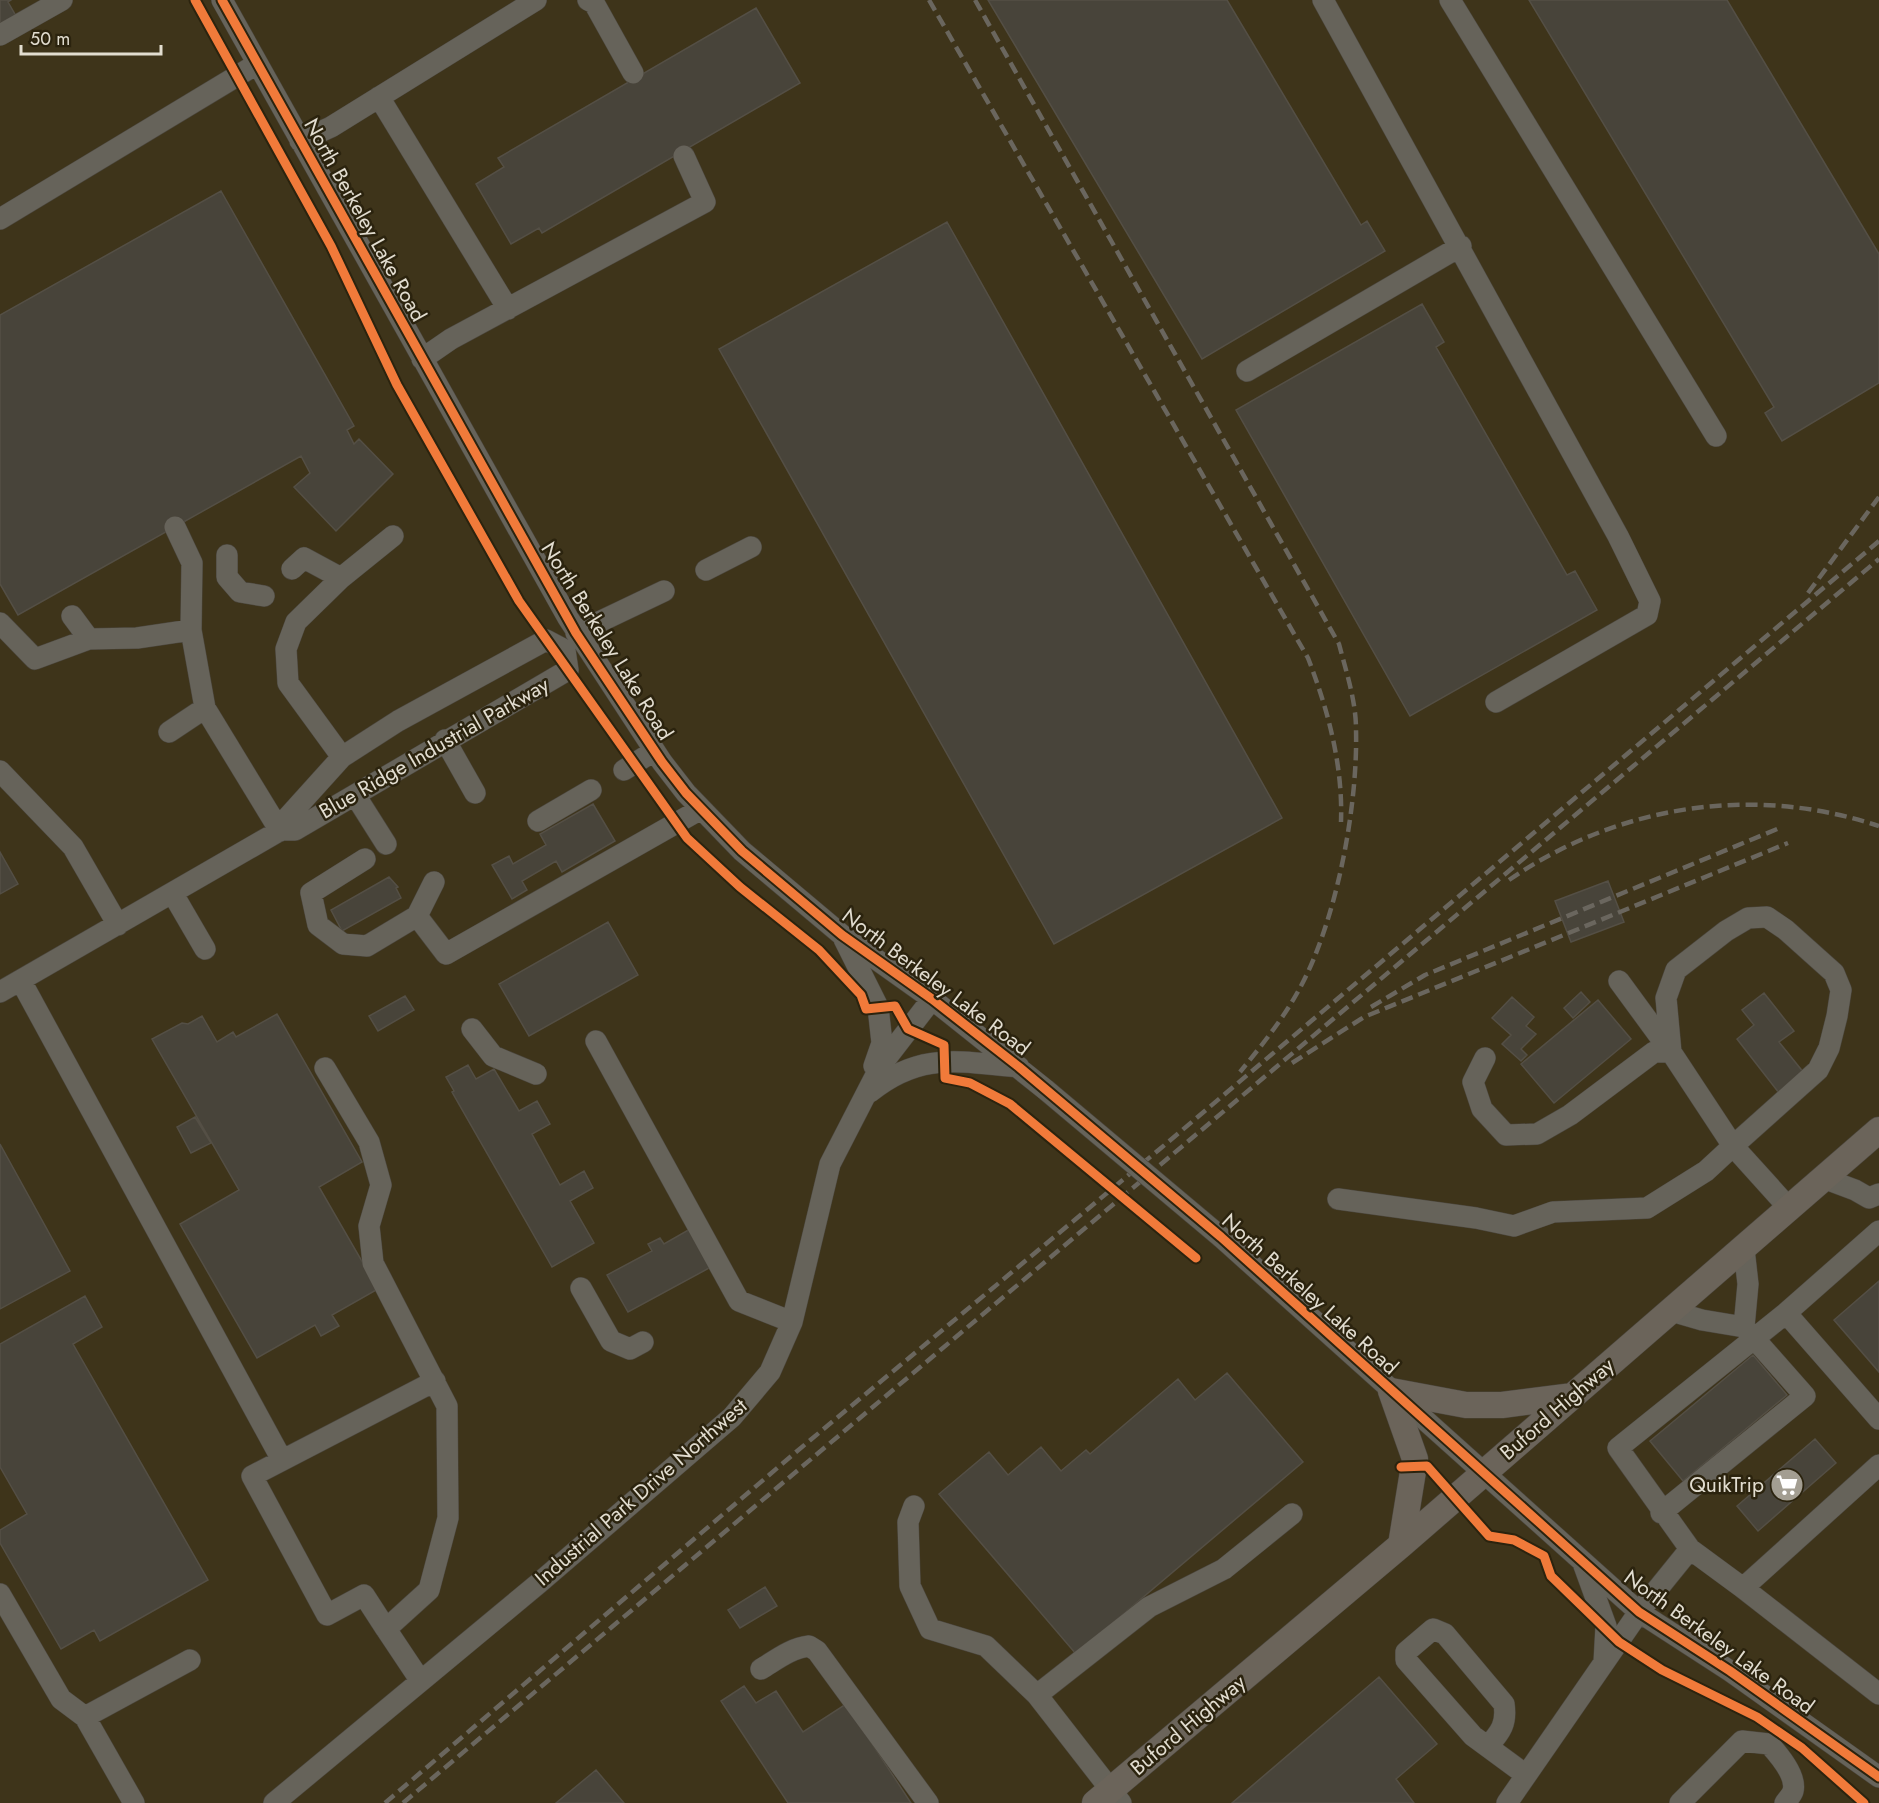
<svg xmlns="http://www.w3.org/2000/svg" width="1879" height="1803" font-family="Jost,sans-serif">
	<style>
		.built { fill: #3e341a }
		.building { fill: #48443a; stroke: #544f45; stroke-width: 1.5 }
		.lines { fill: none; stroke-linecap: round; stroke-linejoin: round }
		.minor-casing { stroke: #4b463d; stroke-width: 22 }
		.major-casing { stroke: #4b463d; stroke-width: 27 }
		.minor { stroke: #66635a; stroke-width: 21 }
		.major { stroke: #6b645a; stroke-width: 26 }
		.rail { stroke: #6a665e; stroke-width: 4.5; stroke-dasharray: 12 6; stroke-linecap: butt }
		.minor-bridge-casing { stroke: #4b463d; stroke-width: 22; stroke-linecap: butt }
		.minor-bridge { stroke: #66635a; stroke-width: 21 }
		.cycleway-casing { stroke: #2b230e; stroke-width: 13 }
		.cycleway { stroke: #f17a3a; stroke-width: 9 }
		.labels { text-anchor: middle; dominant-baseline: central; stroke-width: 5; stroke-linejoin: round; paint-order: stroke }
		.street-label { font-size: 21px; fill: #e2ddd0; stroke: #2b230e }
		.poi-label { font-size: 21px; fill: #e2ddd0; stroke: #2b230e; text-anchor: end }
	</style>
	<rect width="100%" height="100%" fill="#2f2a1e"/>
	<path class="built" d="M 0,0 L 1879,0 L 1879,1803 L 0,1803 Z"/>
	<path class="building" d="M 0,0 L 11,0 L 8,2 L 16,16 L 0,24 Z
		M 988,0 L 1227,0 L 1361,225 L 1367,221 L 1385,251 L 1202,359 Z
		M 1529,0 L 1727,0 L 1879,254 L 1879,383 L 1782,441 L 1765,413 L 1774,407 Z
		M 756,8 L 800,83 L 542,233 L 539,228 L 511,244 L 476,184 L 504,167 L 498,158 Z
		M 221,191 L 354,426 L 347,430 L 354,444 L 359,439 L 393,474 L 336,531 L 294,487 L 310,473 L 301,456 L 18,615 L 0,584 L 0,315 Z
		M 947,222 L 1282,818 L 1054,944 L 719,349 Z
		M 1422,304 L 1444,342 L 1436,347 L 1567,575 L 1575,571 L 1597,610 L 1410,716 L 1236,410 Z
		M 593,804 L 615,841 L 562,872 L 556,861 L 522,881 L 527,890 L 512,899 L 492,865 L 509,856 L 513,864 L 546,845 L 540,834 Z
		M 0,852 L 18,884 L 0,894 Z
		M 389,877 L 398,887 L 396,888 L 401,898 L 342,931 L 331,910 Z
		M 1608,881 L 1624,922 L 1571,942 L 1555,901 Z
		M 608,922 L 638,975 L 529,1036 L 499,984 Z
		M 1581,992 L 1590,1002 L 1573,1018 L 1564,1008 Z
		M 1764,993 L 1794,1031 L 1779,1042 L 1804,1073 L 1779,1093 L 1737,1039 L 1754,1025 L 1742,1010 Z
		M 405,996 L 414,1010 L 378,1031 L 369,1016 Z
		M 1512,997 L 1534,1017 L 1526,1026 L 1536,1034 L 1521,1049 L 1527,1055 L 1521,1061 L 1502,1044 L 1511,1035 L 1492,1018 Z
		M 1598,1000 L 1631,1039 L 1554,1103 L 1521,1064 Z
		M 277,1014 L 362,1162 L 319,1187 L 378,1289 L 332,1315 L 339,1326 L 321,1336 L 315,1325 L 257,1358 L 180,1224 L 239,1190 L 152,1039 L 182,1023 L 188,1024 L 202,1016 L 217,1042 L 233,1032 L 236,1037 Z
		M 468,1065 L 476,1079 L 494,1069 L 519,1111 L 537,1101 L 550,1124 L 532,1134 L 560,1185 L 584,1171 L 593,1188 L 570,1201 L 594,1243 L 552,1267 L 452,1092 L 454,1091 L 446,1077 Z
		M 195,1117 L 211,1143 L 191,1153 L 177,1127 Z
		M 0,1144 L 70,1271 L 0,1309 Z
		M 690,1229 L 711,1267 L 628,1312 L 607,1275 L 652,1251 L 648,1244 L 660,1238 L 664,1244 Z
		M 1879,1281 L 1879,1372 L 1834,1320 Z
		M 85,1296 L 102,1327 L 73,1344 L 208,1580 L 100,1641 L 94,1630 L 61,1649 L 0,1543 L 0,1530 L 27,1514 L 0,1467 L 0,1344 Z
		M 1753,1355 L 1787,1395 L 1683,1481 L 1650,1441 Z
		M 1227,1373 L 1303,1462 L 1076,1654 L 939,1494 L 989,1452 L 1008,1475 L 1041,1447 L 1061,1471 L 1086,1450 L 1090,1454 L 1178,1379 L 1195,1400 Z
		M 1815,1439 L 1836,1463 L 1758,1531 L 1737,1506 Z
		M 765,1587 L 777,1606 L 740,1628 L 728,1610 Z
		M 1379,1677 L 1437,1744 L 1396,1779 L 1414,1803 L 1232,1803 Z
		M 744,1686 L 756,1703 L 776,1691 L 803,1732 L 846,1704 L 911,1803 L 788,1803 L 721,1701 Z
		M 596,1770 L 624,1803 L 556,1803 Z"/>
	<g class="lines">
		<g class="minor-casing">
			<path id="minor" d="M 222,0 L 568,618 L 662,762 L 686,793 L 742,851 L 842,935 L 932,999 L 1046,1090
				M 588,0 L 594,3 L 633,73
				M 1323,0 L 1618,536 L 1650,601 L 1647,615 L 1496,702
				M 1450,0 L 1716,436
				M 0,35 L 62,0
				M 379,97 L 508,309
				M 300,141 L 331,127 L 536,0
				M 0,219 L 257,64
				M 422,359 L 451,339 L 705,202 L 684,156
				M 1247,371 L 1461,246
				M 175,527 L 192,563 L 191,630 L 205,708 L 280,831
				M 227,555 L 227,577 L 240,592 L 264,596
				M 292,569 L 304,558 L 341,578
				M 706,570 L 751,547
				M 72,616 L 89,639 L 137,638 L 191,630
				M 0,623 L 35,659 L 89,639
				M 576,633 L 664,591
				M 169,732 L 205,708
				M 445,740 L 475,793
				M 342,757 L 288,683 L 286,649 L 296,622 L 341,578 L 393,536
				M 624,770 L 654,751
				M 0,771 L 73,847 L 118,925
				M 355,795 L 386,844
				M 538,821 L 591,790
				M 281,830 L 286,819 L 342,757 L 398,721 L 546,640 L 565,650
				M 365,859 L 311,893 L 318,925 L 343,944 L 367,946 L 417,916 L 434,882
				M 173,894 L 205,949
				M 417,916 L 446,954 L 701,809
				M 844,939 L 878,1007 L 882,1043 L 874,1066
				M 21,981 L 282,1460
				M 1619,981 L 1671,1052
				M 0,992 L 281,830 L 295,830 L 539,687 L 568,670 L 565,650
				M 472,1029 L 493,1056 L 536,1074
				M 596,1041 L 739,1301 L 792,1322
				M 1485,1058 L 1473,1082 L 1482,1109 L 1506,1135 L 1537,1134 L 1570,1115 L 1654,1052 L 1671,1052 L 1733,1146 L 1818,1070 L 1829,1048 L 1837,1016 L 1841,990 L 1834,973 L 1786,930 L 1767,917 L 1748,918 L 1726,931 L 1676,970 L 1666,998 L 1671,1052
				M 325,1068 L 369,1142 L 381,1185 L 369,1226 L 373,1263 L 447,1406 L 448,1518 L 429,1590 L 386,1629 L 420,1680
				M 870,1092 C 921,1051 959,1062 1019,1067
				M 1823,1178 L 1855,1190 L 1869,1198 L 1879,1194
				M 1338,1199 L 1476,1218 L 1514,1226 L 1553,1212 L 1647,1208 L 1706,1171 L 1733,1146 L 1789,1208
				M 1879,1231 L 1786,1313 L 1618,1448 L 1690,1549 L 1743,1588 L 1879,1465
				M 1221,1237 L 1639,1612 L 1730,1671 L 1879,1777
				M 1744,1249 L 1748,1284 L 1744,1327
				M 581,1288 L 611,1341 L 630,1349 L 643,1342
				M 1786,1313 L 1879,1419
				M 914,1506 L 908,1522 L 910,1586 L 930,1629 L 986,1646 L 1037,1695
				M 1661,1513 L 1805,1396 L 1744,1327 L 1702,1320 L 1671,1311
				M 1583,1563 L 1606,1626 L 1604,1662
				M 1743,1588 L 1879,1694
				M 0,1594 L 61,1699 L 85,1717
				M 386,1629 L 364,1595 L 327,1615 L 252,1476 L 435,1381
				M 761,1669 C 776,1660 791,1648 809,1646 L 817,1651 L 928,1803
				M 1488,1746 C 1501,1732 1507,1723 1504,1704 L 1445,1634 L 1433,1629 L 1406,1652 L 1406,1660 L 1473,1736 L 1526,1775
				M 134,1803 L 85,1717 L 190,1660
				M 274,1803 L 539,1583 L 732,1417 L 770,1372 L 792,1322 L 830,1164 L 881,1065 L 932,999
				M 1121,1803 L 1037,1695 L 1149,1607 L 1224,1569 L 1292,1514
				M 1507,1803 L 1639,1612 L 1690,1549
				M 1680,1803 L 1742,1741 L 1769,1744 C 1778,1754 1797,1776 1793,1791 C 1792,1795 1787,1800 1785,1803"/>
		</g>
		<g class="major-casing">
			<path id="major" d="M 1391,1391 L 1466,1405 L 1502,1405 L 1573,1396
				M 1391,1391 L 1415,1459 L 1401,1545
				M 1095,1803 L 1401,1545 L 1879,1130"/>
		</g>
		<use href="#minor" class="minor"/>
		<use href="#major" class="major"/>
		<path class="rail" d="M 929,0 L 1308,658 C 1328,710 1343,765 1341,822
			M 975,0 L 1339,644 C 1346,671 1356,701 1356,729 C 1358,806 1337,918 1301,986 C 1284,1018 1262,1045 1240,1072
			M 1808,593 L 1879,497
			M 1509,880 C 1618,805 1753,784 1879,826
			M 1371,1007 L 1425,975 L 1782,827
			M 1292,1063 L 1364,1017 L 1788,843
			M 385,1803 L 796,1452 L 1161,1148 L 1879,541
			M 403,1803 L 1879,559"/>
		<g class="minor-bridge-casing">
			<path id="minor-bridge" d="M 1046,1090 L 1221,1237"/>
		</g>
		<use href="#minor-bridge" class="minor-bridge"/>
		<g class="cycleway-casing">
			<path id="cycleway" d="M 195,0 L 331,246 L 397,385 L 519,601 L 687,838 L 740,887 L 819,950 L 861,995 L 866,1009 L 895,1006 L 908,1029 L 944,1045 L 945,1078 L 970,1083 L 1010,1104 L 1196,1258
				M 222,0 L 576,633 L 662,762 L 686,793 L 742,851 L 842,935 L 932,999 L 1019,1067 L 1221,1237 L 1639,1612 L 1730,1671 L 1879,1777
				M 1401,1467 L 1427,1466 L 1489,1536 L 1514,1540 L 1544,1556 L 1551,1576 L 1619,1642 L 1662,1670 L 1757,1717 L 1802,1748 L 1864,1803"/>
		</g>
		<use href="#cycleway" class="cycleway"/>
	</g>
	<defs>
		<g id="supermarket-disc" transform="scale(1.725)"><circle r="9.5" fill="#a39e92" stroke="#2b230e"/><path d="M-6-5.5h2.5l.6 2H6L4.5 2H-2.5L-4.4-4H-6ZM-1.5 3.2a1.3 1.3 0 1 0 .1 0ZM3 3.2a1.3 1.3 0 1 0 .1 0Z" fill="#fff"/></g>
	</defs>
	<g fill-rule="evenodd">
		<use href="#supermarket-disc" x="1787" y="1485"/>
	</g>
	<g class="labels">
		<g class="street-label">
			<text transform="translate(365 220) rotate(61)">North Berkeley Lake Road</text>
			<text transform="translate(607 641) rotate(58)">North Berkeley Lake Road</text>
			<text transform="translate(434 748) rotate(-30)">Blue Ridge Industrial Parkway</text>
			<text transform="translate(936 982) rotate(37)">North Berkeley Lake Road</text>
			<text transform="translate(1310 1294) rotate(42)">North Berkeley Lake Road</text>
			<text transform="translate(1557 1409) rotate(-41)">Buford Highway</text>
			<text transform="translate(641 1492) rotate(-41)">Industrial Park Drive Northwest</text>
			<text transform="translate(1719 1642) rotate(36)">North Berkeley Lake Road</text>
			<text transform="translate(1188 1725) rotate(-40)">Buford Highway</text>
		</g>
		<g class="poi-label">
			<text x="1764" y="1485">QuikTrip</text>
		</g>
	</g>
	<path d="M21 45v9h140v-9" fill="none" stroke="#e2ddd0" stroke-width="3"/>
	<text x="30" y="45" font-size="18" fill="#e2ddd0" stroke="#2b230e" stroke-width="4.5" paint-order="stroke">50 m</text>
</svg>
